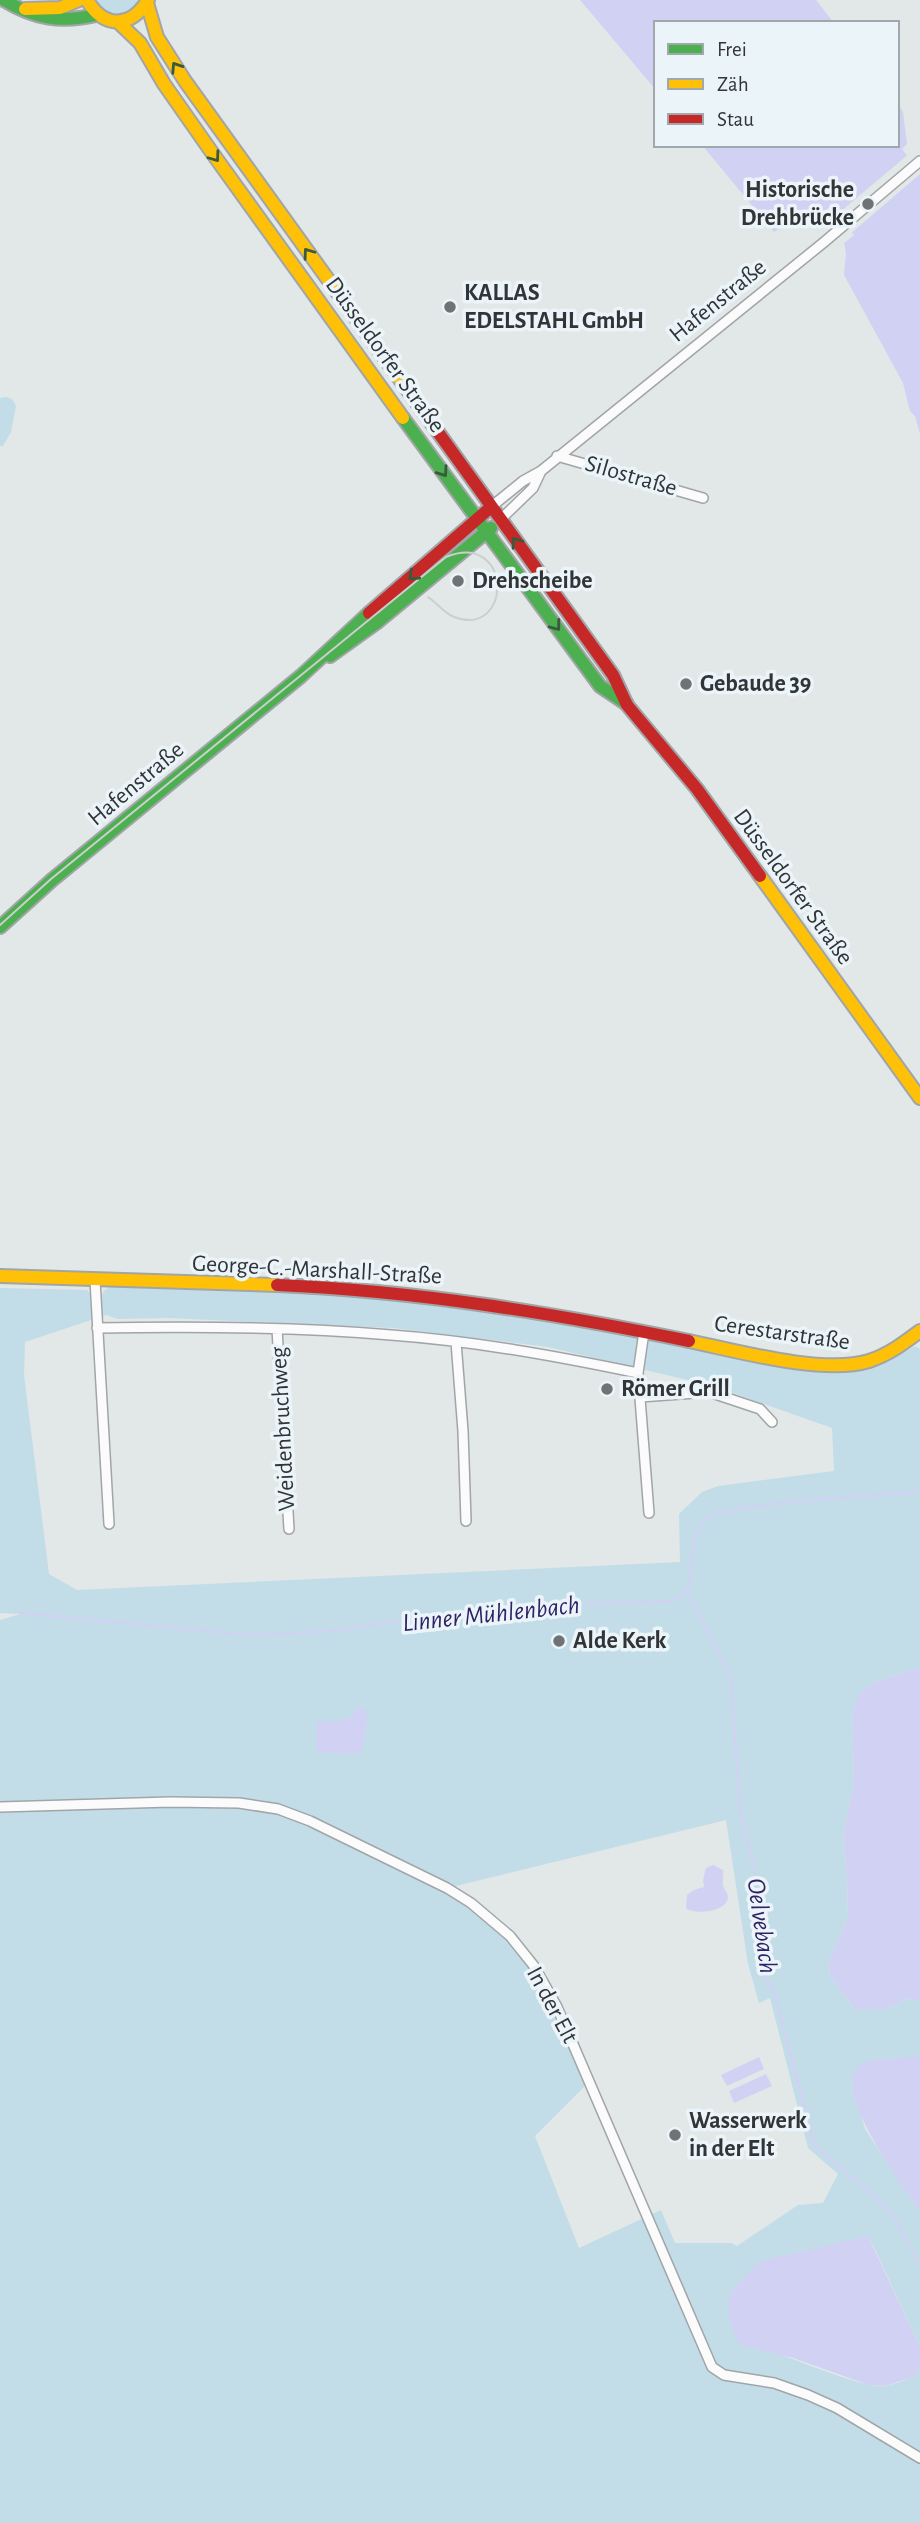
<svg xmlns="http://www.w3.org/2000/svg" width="920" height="2523" font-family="'Alegreya Sans',sans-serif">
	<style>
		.green { fill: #c2dde7; fill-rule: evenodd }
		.water { fill: #d1d2f3 }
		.pier { fill: #e2e7e8 }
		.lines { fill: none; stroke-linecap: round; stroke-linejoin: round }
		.stream { stroke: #d1d2f3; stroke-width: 2.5 }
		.street-casing { stroke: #a1a5a7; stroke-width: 12 }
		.fast-casing { stroke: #a1a5a7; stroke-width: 16 }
		.slow-casing { stroke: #a1a5a7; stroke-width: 16 }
		.jam-casing { stroke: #a1a5a7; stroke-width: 16 }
		.street { stroke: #fbfbfc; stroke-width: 9 }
		.fast { stroke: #4caf50; stroke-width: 12 }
		.slow { stroke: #ffc107; stroke-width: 12 }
		.jam { stroke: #c62828; stroke-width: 12 }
		.tram { stroke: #cdcece; stroke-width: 2 }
		.oneway { stroke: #3a5a3e }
		.poi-dot { fill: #707375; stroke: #ebf5f9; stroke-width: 2.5 }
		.labels { text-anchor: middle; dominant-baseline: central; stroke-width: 7; stroke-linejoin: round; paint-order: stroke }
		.poi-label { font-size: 24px; font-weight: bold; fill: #323537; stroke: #ebf5f9; text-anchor: start }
		.street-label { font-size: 24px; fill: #323537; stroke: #ebf5f9 }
		.water-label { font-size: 26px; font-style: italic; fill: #2e2365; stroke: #ebf5f9 }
	</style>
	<rect width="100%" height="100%" fill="#e2e7e8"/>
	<path class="green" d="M 93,0 L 140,0 C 128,24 106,19 93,0 Z
		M 6,397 L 12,399 L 16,406 L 11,432 L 3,446 L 0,446 L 0,398 Z
		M 110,1287 L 327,1294 L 461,1305 L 855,1370 L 879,1366 L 915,1346 L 920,1349 L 920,1668 L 874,1682 L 852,1712 L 854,1782 L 843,1836 L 847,1877 L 848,1918 L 829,1961 L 830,1976 L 855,2009 L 889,2009 L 908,1998 L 920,2001 L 920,2056 L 852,2086 L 865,2129 L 920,2212 L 920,2347 L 873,2245 L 867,2236 L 773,2352 C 798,2360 864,2389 886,2386 C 897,2384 913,2378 920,2369 L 920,2523 L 0,2523 L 0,1620 L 20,1614 L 0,1613 L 0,1288 L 87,1290 L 102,1309 C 102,1299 99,1292 110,1287 ZM 106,1315 L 118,1319 L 168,1318 L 393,1328 L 548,1347 L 713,1386 L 832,1428 L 834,1471 L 718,1486 L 702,1492 L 679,1514 L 680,1562 L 77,1590 L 49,1574 L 24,1375 L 25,1342 ZM 726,1820 L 748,1964 L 759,2003 L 770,1998 L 808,2148 L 838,2174 L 823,2203 L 798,2205 L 737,2246 L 731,2243 L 675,2243 L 661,2210 L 579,2248 L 535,2136 L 586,2085 L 535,1962 L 500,1921 L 452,1887 Z"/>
	<path class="water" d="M 580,0 L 816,0 L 834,23 L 656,23 L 656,90 Z
		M 897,102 L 903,112 L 907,144 L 902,149 L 920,172 L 920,434 L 915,416 L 910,411 L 903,383 L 844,275 L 846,253 L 844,243 L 854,235 L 830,207 L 822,213 L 807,211 L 774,232 L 702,145 L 897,145 Z
		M 920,1668 L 920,2001 L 908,1998 L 889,2009 L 855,2009 L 830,1976 L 829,1961 L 848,1918 L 847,1877 L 843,1836 L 854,1782 L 852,1712 L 860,1693 L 874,1682 Z
		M 362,1708 L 367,1711 C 367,1726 363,1738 362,1753 L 335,1754 L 316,1751 L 317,1722 L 348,1719 L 356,1709 Z
		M 713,1865 L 723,1870 C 724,1875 722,1882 723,1886 C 725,1892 730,1894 727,1901 C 722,1912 694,1915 686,1908 L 687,1895 L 694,1890 L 704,1887 L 703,1880 L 706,1868 Z
		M 920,2056 L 920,2212 C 904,2187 834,2095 857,2068 C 867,2055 904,2060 920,2056 Z
		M 759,2057 L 764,2069 L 727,2086 L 721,2075 Z
		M 766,2074 L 772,2086 L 734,2103 L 729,2091 Z
		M 868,2236 L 920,2347 L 920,2369 L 915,2376 L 886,2386 L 869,2385 L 793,2358 L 743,2346 C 729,2334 727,2311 729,2294 L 760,2261 Z"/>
	<path class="pier" d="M 910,153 L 920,166 L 920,174 L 849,235 L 834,217 Z"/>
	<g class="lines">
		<path class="stream" d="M 687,1592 L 725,1665 L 731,1681 L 740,1810 L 754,1868 L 757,1939 L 762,1969 L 775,1995 L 815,2146 L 891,2211 L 920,2266
			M 21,1613 L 249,1635 L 334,1631 L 437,1616 L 544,1605 L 671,1601 L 687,1592 C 692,1570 690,1536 706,1519 C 722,1503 888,1494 920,1492"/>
		<g class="street-casing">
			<path id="street" d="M 557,456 L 703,498
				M 491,507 L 523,481 L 541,471 L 823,243 L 920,161
				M 500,520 L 533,488 L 541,471
				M 95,1280 L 109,1524
				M 97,1328 C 195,1326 293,1327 391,1335 C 474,1341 556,1356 638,1373
				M 277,1329 L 289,1529
				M 644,1332 L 638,1373 L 649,1513
				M 456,1342 L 463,1431 L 466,1521
				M 640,1397 L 709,1392 L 760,1409 L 772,1422
				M 0,1807 L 170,1802 L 239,1803 L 278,1809 L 310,1821 L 447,1888 L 471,1903 L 510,1936 L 534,1966 L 557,2007 L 712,2367 L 724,2375 L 774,2383 L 808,2395 L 837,2408 L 920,2458"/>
		</g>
		<g class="fast-casing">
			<path id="fast" d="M 4,0 C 35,19 61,23 96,15
				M 403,418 L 600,686 L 627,704
				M 330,656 L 376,623 L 491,528
				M 0,927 L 52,880 L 301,676 L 369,613"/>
		</g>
		<g class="slow-casing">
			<path id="slow" d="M 87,0 C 104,29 131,28 148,0
				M 147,3 L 157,37 L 185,81 L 412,396
				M 25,9 L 60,8 L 79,0
				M 118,22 L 140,43 L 164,84 L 213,154 L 403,418
				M 760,876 L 920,1098
				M 0,1276 L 277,1285
				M 689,1341 C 737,1351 823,1375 869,1361 C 888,1355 904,1343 920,1331"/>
		</g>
		<g class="jam-casing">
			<path id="jam" d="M 412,396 L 613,675 L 627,705 L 697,789 L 760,876
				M 369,613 L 491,507
				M 277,1285 C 417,1291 552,1313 689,1341"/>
		</g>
		<use href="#street" class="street"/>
		<use href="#fast" class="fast"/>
		<use href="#slow" class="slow"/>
		<use href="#jam" class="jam"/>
		<path class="tram" d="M 0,925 L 51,879 L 446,557 C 513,530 513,639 454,617 C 444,613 437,603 428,597"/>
	</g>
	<defs><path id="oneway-chevron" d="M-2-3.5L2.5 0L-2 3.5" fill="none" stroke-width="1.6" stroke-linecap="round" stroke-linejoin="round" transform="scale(1.75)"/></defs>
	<g class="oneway">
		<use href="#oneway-chevron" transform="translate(176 67) rotate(-123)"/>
		<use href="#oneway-chevron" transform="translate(215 157) rotate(54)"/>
		<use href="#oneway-chevron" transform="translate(308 253) rotate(-126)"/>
		<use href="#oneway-chevron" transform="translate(443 472) rotate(55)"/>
		<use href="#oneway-chevron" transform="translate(516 542) rotate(-126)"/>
		<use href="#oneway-chevron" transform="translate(413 576) rotate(138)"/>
		<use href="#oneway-chevron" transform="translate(556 626) rotate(53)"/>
	</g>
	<g class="poi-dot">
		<circle cx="868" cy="204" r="7"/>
		<circle cx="450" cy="307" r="7"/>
		<circle cx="458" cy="581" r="7"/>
		<circle cx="686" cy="684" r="7"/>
		<circle cx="607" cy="1389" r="7"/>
		<circle cx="559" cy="1641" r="7"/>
		<circle cx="675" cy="2135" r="7"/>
	</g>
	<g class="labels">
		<g class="poi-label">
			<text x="854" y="190" text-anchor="end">Historische<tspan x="854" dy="28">Drehbrücke</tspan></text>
			<text x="464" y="293">KALLAS<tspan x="464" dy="28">EDELSTAHL GmbH</tspan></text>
			<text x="472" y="581">Drehscheibe</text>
			<text x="700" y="684">Gebaude 39</text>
			<text x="621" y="1389">Römer Grill</text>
			<text x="573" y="1641">Alde Kerk</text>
			<text x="689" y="2121">Wasserwerk<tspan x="689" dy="28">in der Elt</tspan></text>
		</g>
		<g class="street-label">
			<text transform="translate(718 301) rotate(-39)">Hafenstraße</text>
			<text transform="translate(385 355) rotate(54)">Düsseldorfer Straße</text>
			<text transform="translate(631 476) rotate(16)">Silostraße</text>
			<text transform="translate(136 784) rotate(-40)">Hafenstraße</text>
			<text transform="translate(793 887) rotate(54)">Düsseldorfer Straße</text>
			<text transform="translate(317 1270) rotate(3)">George-C.-Marshall-Straße</text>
			<text transform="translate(782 1333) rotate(8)">Cerestarstraße</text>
			<text transform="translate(283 1429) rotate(-93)">Weidenbruchweg</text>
			<text transform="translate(552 2005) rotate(62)">In der Elt</text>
		</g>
		<g class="water-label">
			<text transform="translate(491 1614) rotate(-6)">Linner Mühlenbach</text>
			<text transform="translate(762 1926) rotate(82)">Oelvebach</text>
		</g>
	</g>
	<rect x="654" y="21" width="245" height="126" fill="#ebf5f9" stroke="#a1a8ab" stroke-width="2"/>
	<rect x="668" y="44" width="35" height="10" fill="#4caf50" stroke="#a1a8ab" stroke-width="2"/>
	<text x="717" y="56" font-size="21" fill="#323537">Frei</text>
	<rect x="668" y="79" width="35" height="10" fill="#ffc107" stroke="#a1a8ab" stroke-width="2"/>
	<text x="717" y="91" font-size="21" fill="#323537">Zäh</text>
	<rect x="668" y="114" width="35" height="10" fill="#c62828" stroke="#a1a8ab" stroke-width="2"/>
	<text x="717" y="126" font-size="21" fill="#323537">Stau</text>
</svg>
